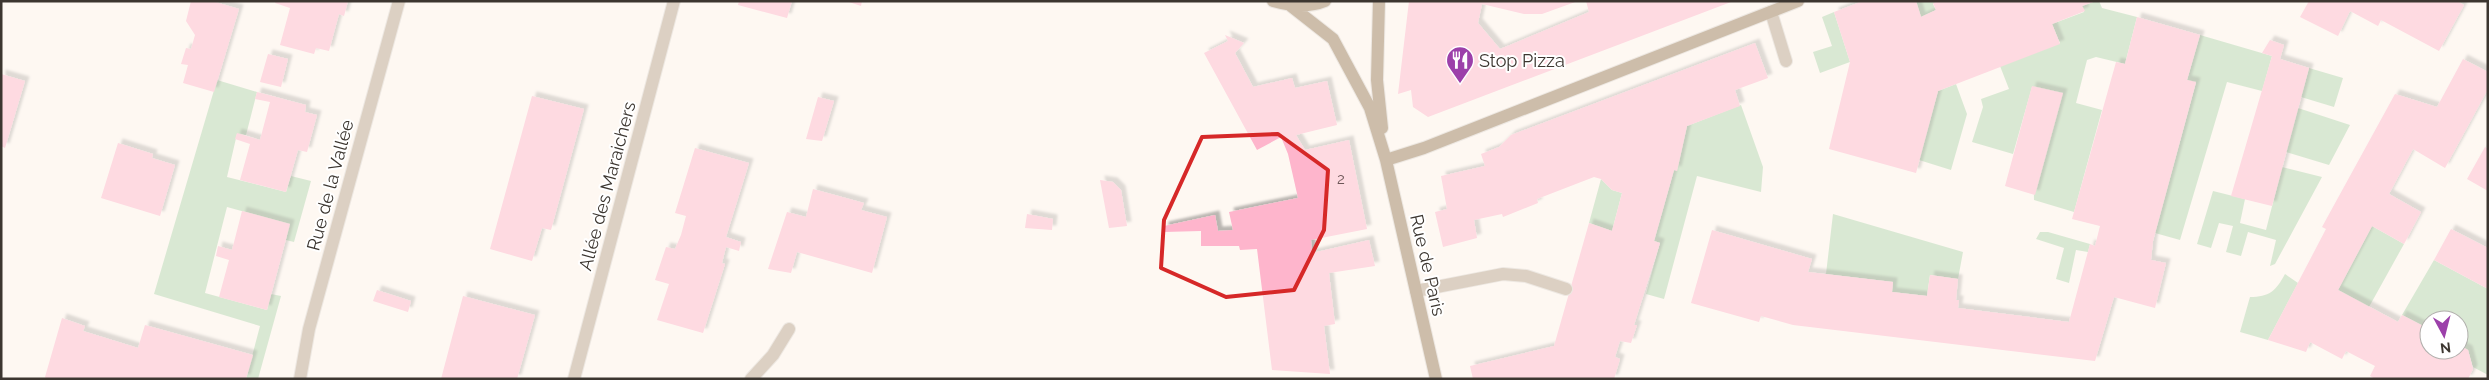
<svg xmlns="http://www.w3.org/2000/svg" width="2489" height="380" font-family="Raleway,sans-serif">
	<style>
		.green { fill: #aed6ad }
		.building { fill: #feb5cc; filter: url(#shadow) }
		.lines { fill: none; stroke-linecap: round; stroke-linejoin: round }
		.service-casing { stroke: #dbd5cf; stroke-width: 14 }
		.minor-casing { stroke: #dbd5cf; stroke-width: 14 }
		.secondary-casing { stroke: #dbd5cf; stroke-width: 14 }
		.service { stroke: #b4a189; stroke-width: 12 }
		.minor { stroke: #b4a189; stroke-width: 12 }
		.secondary { stroke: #927753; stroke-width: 12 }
		.marked { fill: none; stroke: #d62828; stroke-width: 4; stroke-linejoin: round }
		.labels { text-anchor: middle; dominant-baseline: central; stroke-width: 4; stroke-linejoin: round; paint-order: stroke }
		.number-label { font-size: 15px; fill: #6c5657 }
		.poi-label { font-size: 18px; fill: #3c3630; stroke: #fff; text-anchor: start }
		.street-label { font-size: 18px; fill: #3c3630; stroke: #fff }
	</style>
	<defs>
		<filter id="shadow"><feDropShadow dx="4.5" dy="-4.5" stdDeviation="1" flood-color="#0004"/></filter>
	</defs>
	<rect width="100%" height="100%" fill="#fef8f2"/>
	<path class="green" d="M 1916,1 L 1939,1 L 1933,4 L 1936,10 L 1921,17 Z
		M 2096,1 L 2099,1 L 2102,8 L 2137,17 L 2125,64 L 2096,57 L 2087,60 L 2076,103 L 2102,110 L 2074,212 L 2034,200 L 2032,87 L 2013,154 L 1972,142 L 1983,107 L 1981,99 L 2009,89 L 2000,66 L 2060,43 L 2052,24 L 2084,12 L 2082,6 Z
		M 1834,12 L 1850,62 L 1820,73 L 1813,52 L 1832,46 L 1822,17 Z
		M 2200,35 L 2272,56 L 2262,91 L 2227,82 L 2180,240 L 2155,233 L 2196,83 L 2187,80 Z
		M 2309,68 L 2343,78 L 2334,107 L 2301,97 Z
		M 217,80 L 257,92 L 246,135 L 237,134 L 227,177 L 286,192 L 291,176 L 311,181 L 294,242 L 286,240 L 289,224 L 227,207 L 205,293 L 267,310 L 271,294 L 281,296 L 258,379 L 246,379 L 260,326 L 154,294 Z
		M 1956,84 L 1967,114 L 1951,170 L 1919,160 L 1938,91 Z
		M 1741,105 L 1763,167 L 1761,192 L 1697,176 L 1664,299 L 1646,294 L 1660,243 L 1654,241 L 1674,170 L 1677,170 L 1687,126 Z
		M 2298,108 L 2350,125 L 2329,165 L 2286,152 Z
		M 2282,167 L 2322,177 L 2275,264 L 2270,266 L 2276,240 L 2248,232 L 2241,256 L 2226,252 L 2233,226 L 2219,223 L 2211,248 L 2197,244 L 2213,191 L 2245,199 L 2240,223 L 2266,230 Z
		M 1601,179 L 1612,190 L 1622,193 L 1612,231 L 1589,223 Z
		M 1833,214 L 1963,252 L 1958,279 L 1930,275 L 1927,296 L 1892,292 L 1893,282 L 1826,274 Z
		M 2372,226 L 2404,244 L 2369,307 L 2338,290 Z
		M 2040,232 L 2048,232 L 2090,244 L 2088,252 L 2076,250 L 2069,283 L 2056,279 L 2064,248 L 2036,239 Z
		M 2434,260 L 2488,289 L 2488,375 L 2473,367 L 2468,350 L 2459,345 L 2459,320 L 2429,320 L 2429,329 L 2402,315 Z
		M 2285,274 L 2298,283 L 2268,340 L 2240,332 L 2250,297 C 2269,297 2276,291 2285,274 Z"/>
	<path class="building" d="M 191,1 L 212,1 L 239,9 L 214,92 L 183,83 L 188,65 L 181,64 L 186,48 L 191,49 L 195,35 L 186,21 Z
		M 276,1 L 348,1 L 344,16 L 339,14 L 329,51 L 316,48 L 314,54 L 280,45 L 290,8 L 275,3 Z
		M 739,1 L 792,1 L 787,18 L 738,5 Z
		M 846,1 L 862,1 L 861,6 Z
		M 1409,1 L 1578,1 L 1542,14 L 1524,14 L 1482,4 L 1478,23 L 1500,49 L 1589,12 L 1586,1 L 1731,2 L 1428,117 L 1413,107 L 1411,90 L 1398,94 Z
		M 1863,1 L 1916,1 L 1921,17 L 1936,10 L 1933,3 L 1939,1 L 2096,1 L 2082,6 L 2085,11 L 2052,24 L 2060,44 L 1938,91 L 1916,173 L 1829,149 L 1850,62 L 1834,12 Z
		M 2309,1 L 2457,1 L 2464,5 L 2439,51 L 2381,20 L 2378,26 L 2350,11 L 2338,36 L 2300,17 Z
		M 2137,17 L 2200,35 L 2187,80 L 2196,82 L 2153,241 L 2151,260 L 2166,263 L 2155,308 L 2114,297 L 2095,361 L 1793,325 L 1761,316 L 1759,322 L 1691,303 L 1712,230 L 1812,259 L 1808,272 L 1893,282 L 1892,292 L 1927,296 L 1930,275 L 1958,279 L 1956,300 L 1959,300 L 1958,308 L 2069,322 L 2090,244 L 2095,246 L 2100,226 L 2072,219 L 2116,62 L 2125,64 Z
		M 1225,35 L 1244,43 L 1235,53 L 1253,87 L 1292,78 L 1295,88 L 1327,81 L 1337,125 L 1296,135 L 1305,150 L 1349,140 L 1367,229 L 1311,240 L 1312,253 L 1369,240 L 1375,266 L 1329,273 L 1335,324 L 1324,326 L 1330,374 L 1272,370 L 1257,249 L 1240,250 L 1239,246 L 1201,246 L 1201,231 L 1164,232 L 1164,226 L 1215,215 L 1218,231 L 1233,230 L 1229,212 L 1298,198 L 1288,154 L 1281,137 L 1257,150 L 1204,53 L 1228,41 Z
		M 2270,40 L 2284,45 L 2280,59 L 2309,68 L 2272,206 L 2231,196 L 2272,56 L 2262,53 Z
		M 1755,43 L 1768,78 L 1735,90 L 1740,106 L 1687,126 L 1677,171 L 1674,170 L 1654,241 L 1660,243 L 1634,325 L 1637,325 L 1631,343 L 1620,341 L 1615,357 L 1620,359 L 1614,379 L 1473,379 L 1470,366 L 1554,346 L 1589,223 L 1612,231 L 1622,193 L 1612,190 L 1601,179 L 1594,177 L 1537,199 L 1538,203 L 1503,217 L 1502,214 L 1474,220 L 1477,238 L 1443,247 L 1435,212 L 1447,209 L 1441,176 L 1485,166 L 1481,154 L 1499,147 L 1511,135 Z
		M 268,54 L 288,59 L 281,87 L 260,82 Z
		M 2463,59 L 2488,72 L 2488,89 L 2445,168 L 2413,149 L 2389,194 L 2421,212 L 2404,244 L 2372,226 L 2338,290 L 2398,322 L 2402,315 L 2429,329 L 2429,350 L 2459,350 L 2459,345 L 2468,350 L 2473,369 L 2468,379 L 2375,379 L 2370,376 L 2375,366 L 2346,351 L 2342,359 L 2310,342 L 2306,352 L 2268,340 L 2326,229 L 2322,227 L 2395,94 L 2437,107 Z
		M 1,74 L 25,81 L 5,148 L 1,146 Z
		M 2032,86 L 2063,93 L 2035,195 L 2005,186 Z
		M 257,92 L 306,105 L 305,112 L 317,115 L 307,152 L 298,150 L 286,192 L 240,180 L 250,144 L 235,139 L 237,133 L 260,140 L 270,102 L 255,99 Z
		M 532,96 L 584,109 L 551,230 L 542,228 L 532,261 L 490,249 Z
		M 818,97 L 834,101 L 822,141 L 806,139 Z
		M 118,143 L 153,154 L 152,158 L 175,165 L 160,216 L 101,198 Z
		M 2485,147 L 2488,149 L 2488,191 L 2467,179 Z
		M 695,148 L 749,163 L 726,237 L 741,242 L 739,251 L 726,247 L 722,263 L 725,264 L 703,333 L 657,320 L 669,284 L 655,280 L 666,247 L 675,249 L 681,235 L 686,216 L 675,213 Z
		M 1100,180 L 1113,182 L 1121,190 L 1127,226 L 1109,228 Z
		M 813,189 L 864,203 L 861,210 L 887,217 L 872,273 L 797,252 L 791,273 L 768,269 L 787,212 L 806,217 Z
		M 242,211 L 290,224 L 267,310 L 219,297 L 229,260 L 216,256 L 218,246 L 232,250 Z
		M 1027,214 L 1053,219 L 1052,230 L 1025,228 Z
		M 2451,229 L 2488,248 L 2488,289 L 2434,260 Z
		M 377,290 L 411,301 L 408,312 L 373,301 Z
		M 463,296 L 535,315 L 517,379 L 441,379 Z
		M 62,318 L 85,326 L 83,331 L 138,348 L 145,325 L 253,355 L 246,379 L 47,379 L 45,377 Z"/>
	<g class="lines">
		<g class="service-casing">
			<path id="service" d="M 1771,12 L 1786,61
				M 1416,291 L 1503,274 L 1526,276 L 1566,289"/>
		</g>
		<g class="minor-casing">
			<path id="minor" d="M 300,379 L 309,329 L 399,1
				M 574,379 L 674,1
				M 751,379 L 773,355 L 789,329"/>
		</g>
		<g class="secondary-casing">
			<path id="secondary" d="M 1273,1 C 1291,6 1308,8 1325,1
				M 1379,1 L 1377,80 L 1382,128
				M 1291,6 L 1333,39 L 1370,108 L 1386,160 L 1436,379
				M 1386,160 L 1424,148 L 1798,1"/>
		</g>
		<use href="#service" class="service"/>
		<use href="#minor" class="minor"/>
		<use href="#secondary" class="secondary"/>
	</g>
	<path d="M0 0H2489V380H0ZM 1278,134 L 1328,170 L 1324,230 L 1294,290 L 1226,297 L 1161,268 L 1164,220 L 1202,137 Z" fill="#fef8f2" fill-opacity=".55" fill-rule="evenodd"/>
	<path class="marked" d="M 1278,134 L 1328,170 L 1324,230 L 1294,290 L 1226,297 L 1161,268 L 1164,220 L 1202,137 Z"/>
	<defs>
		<g id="restaurant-pin" transform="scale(1.4375)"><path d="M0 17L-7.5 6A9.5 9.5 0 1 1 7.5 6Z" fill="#9c40aa" stroke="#fff"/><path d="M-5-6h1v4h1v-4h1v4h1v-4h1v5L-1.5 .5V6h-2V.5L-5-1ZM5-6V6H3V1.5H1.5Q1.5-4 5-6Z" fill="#fff"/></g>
	</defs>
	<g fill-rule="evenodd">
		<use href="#restaurant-pin" x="1460" y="60"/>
	</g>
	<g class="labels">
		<g class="number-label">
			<text x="1341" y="179">2</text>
		</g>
		<g class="poi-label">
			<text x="1479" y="60">Stop Pizza</text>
		</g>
		<g class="street-label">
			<text transform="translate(330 185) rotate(-75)">Rue de la Vallée</text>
			<text transform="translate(607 186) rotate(-75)">Allée des Maraichers</text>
			<text transform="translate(1428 265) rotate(77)">Rue de Paris</text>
		</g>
	</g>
	<rect width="2489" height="380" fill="none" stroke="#3c3630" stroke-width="5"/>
	<g transform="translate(2444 335) rotate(173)"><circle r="24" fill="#ffffff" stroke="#b1afac"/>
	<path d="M0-4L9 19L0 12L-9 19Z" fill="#9c40aa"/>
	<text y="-8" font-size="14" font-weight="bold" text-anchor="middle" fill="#3c3630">N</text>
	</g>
</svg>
